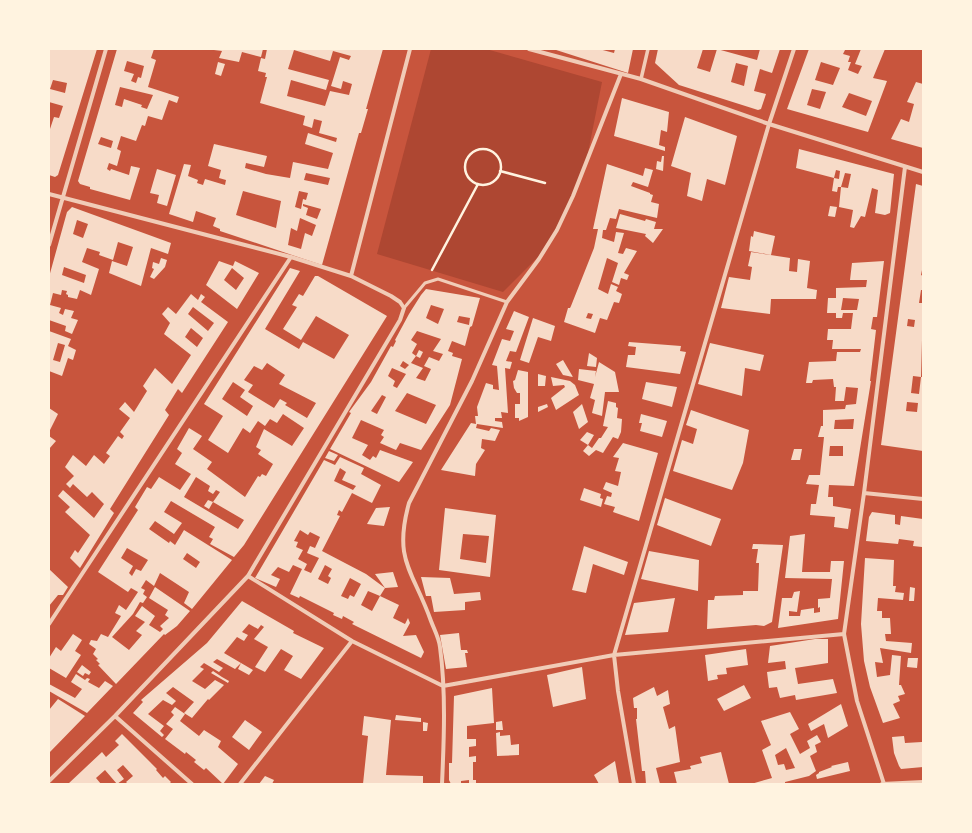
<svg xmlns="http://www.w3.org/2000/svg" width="972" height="833" font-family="Barlow,sans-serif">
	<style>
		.green { fill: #ae4732 }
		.building { fill: #f7dbc8; fill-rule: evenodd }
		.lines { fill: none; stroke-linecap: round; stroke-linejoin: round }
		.path { stroke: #fff3e0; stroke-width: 2.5 }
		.service { stroke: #f1ccb7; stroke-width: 3 }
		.pedestrian { stroke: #f1ccb7; stroke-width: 3.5 }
		.minor { stroke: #f1ccb7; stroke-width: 4 }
	</style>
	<rect width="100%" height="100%" fill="#c8553d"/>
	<path class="green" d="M 431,49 L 486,49 L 602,82 L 586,163 L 569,206 L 544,251 L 503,292 L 377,254 Z"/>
	<path class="building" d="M 49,49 L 97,49 L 58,175 L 55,177 L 49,175 L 49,132 L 54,117 L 59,118 L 63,106 L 49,102 ZM 53,80 L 67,83 L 65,93 L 50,89 Z
		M 117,49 L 154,49 L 151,58 L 156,60 L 148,87 L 179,97 L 177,103 L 169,100 L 162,120 L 148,116 L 145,126 L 142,125 L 136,141 L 121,136 L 117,149 L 121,151 L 117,166 L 109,163 L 107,169 L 110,171 L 111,169 L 129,175 L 131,166 L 140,168 L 130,200 L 90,189 L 90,187 L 80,184 L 78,181 ZM 127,61 L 144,66 L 141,78 L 138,77 L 136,83 L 131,81 L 134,74 L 124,71 ZM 120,87 L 153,95 L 147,109 L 141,107 L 142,105 L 124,99 L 122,107 L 115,105 ZM 101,137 L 113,141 L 111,148 L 98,144 Z
		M 263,49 L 261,57 L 242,52 L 239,62 L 219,58 L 222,51 L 214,50 Z
		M 267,49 L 383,49 L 366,109 L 368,109 L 361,133 L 359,133 L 322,265 L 220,231 L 220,229 L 213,226 L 216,218 L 196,211 L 193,222 L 169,214 L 184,164 L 191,165 L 188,176 L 198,180 L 197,183 L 203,185 L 205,179 L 225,185 L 226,180 L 219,178 L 221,170 L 208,166 L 214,144 L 267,156 L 264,167 L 246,163 L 245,168 L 266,174 L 290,178 L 293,162 L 328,169 L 333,153 L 305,144 L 308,133 L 336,142 L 337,138 L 319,133 L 322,121 L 314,119 L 312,128 L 303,125 L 305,116 L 260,103 L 267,77 L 265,77 L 266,73 L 258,71 L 261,58 L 265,59 ZM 294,50 L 330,61 L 333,51 L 351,56 L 349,60 L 340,57 L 331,86 L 341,89 L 343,81 L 352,84 L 349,95 L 330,91 L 325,106 L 287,96 L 291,80 L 326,90 L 329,80 L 288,69 ZM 306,173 L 330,178 L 328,185 L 304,180 ZM 243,191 L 281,201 L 276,228 L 236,215 ZM 299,191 L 308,193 L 306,200 L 303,199 L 301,209 L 295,207 ZM 303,204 L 321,209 L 317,219 L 306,215 L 308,208 L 303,206 ZM 300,218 L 316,225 L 312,236 L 305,233 L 301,249 L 288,245 L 291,228 L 297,231 Z
		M 553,49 L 599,49 L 614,53 L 615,49 L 633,49 L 628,73 Z
		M 658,49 L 703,49 L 697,68 L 710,72 L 717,49 L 757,60 L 760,49 L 780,49 L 772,73 L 760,69 L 754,91 L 766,94 L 761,109 L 758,110 L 679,85 L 655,63 ZM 736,63 L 748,66 L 744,86 L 731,82 Z
		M 809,49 L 845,50 L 843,54 L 850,56 L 848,62 L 851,62 L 848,70 L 858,74 L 862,66 L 855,64 L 861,49 L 885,49 L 873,78 L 887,81 L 868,132 L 787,109 ZM 821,62 L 840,68 L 833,85 L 815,80 ZM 812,89 L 826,92 L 820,109 L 807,105 ZM 849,93 L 872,101 L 866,116 L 842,107 Z
		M 218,62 L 225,64 L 221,76 L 215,74 Z
		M 916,82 L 923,84 L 923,148 L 891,139 L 901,119 L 909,122 L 914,104 L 907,102 Z
		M 622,98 L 669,112 L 667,132 L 661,130 L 659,145 L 665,147 L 665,151 L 614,136 Z
		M 685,117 L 737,136 L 725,185 L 707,179 L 702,201 L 687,196 L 691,173 L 671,166 Z
		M 799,149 L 894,174 L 890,213 L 885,215 L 875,213 L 878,190 L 872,188 L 865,217 L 861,216 L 854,228 L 850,227 L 853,210 L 839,207 L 841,187 L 848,188 L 851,174 L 845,173 L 841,187 L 838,187 L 837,192 L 832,191 L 834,178 L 839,179 L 840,171 L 836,170 L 834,178 L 796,168 Z
		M 662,156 L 664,156 L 663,171 L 656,169 L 657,161 L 661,162 Z
		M 607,164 L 643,176 L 645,168 L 653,170 L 648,187 L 633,182 L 631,186 L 650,193 L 650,194 L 653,195 L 651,202 L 659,204 L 657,218 L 619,209 L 616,219 L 610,218 L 606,230 L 603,230 L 602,238 L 614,242 L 616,232 L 624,233 L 618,253 L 623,254 L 626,248 L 637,251 L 624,273 L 629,275 L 627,280 L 621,278 L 619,285 L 612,282 L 618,263 L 607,258 L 598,289 L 608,294 L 611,284 L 618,287 L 616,291 L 622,294 L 619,303 L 614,302 L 607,320 L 600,318 L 595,333 L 564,322 L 568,308 L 570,308 L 571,306 L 594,248 L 598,229 L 593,229 ZM 588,313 L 593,314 L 591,319 L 586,318 Z
		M 157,169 L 176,175 L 167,206 L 157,203 L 159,195 L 150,193 Z
		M 916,184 L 923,186 L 923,265 L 921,275 L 923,276 L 923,290 L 921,290 L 919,303 L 923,303 L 921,377 L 923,377 L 923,451 L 881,445 ZM 908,319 L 915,320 L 914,327 L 907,326 ZM 913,376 L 921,377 L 919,394 L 911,393 ZM 907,402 L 918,403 L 917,412 L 906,411 Z
		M 830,206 L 837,207 L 835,217 L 828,216 Z
		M 72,207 L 171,243 L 168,254 L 151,248 L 141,286 L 109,273 L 112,261 L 127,266 L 133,247 L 118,242 L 113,260 L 99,255 L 100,252 L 87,248 L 82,262 L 99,269 L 91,295 L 80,290 L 77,299 L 68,297 L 68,295 L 66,294 L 67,291 L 62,290 L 61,295 L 53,293 L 50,305 L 61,308 L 59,313 L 63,315 L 65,309 L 74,311 L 71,318 L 78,320 L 72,334 L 65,331 L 66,326 L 49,320 L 49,277 L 67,212 ZM 77,220 L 88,224 L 83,238 L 73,234 ZM 64,267 L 86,275 L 84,283 L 62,275 Z
		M 620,214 L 645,221 L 646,219 L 656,222 L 654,229 L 663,229 L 653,243 L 645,236 L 646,234 L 616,228 Z
		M 754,231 L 775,236 L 771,255 L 749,251 L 751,236 L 753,237 Z
		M 751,252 L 790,258 L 789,271 L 797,272 L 798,259 L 810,261 L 807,288 L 817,290 L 816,299 L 771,299 L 770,314 L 721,308 L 729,277 L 750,280 L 752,267 L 748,266 Z
		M 161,258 L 167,260 L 165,267 L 154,279 L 150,277 L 154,269 L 152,268 L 153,262 L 159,264 Z
		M 219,261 L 233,266 L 235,261 L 259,273 L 237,309 L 206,285 ZM 232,268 L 244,278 L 236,290 L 224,280 Z
		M 884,261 L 877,317 L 873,317 L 871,329 L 876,330 L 870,381 L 871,381 L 854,486 L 829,485 L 828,497 L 833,497 L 833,506 L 851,509 L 848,529 L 834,527 L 835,517 L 810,515 L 811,504 L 816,504 L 819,485 L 806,484 L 809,475 L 820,475 L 824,437 L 818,437 L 821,426 L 823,426 L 823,410 L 845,409 L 846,405 L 856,404 L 858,388 L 846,387 L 844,401 L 835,401 L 836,387 L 834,387 L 833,379 L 813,380 L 812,383 L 806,383 L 809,362 L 836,361 L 837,352 L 860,352 L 861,349 L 832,349 L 833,340 L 827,340 L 828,329 L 851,329 L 853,313 L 843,313 L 842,318 L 836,318 L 836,313 L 827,313 L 828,298 L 836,298 L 836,288 L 866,287 L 867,280 L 850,280 L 852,263 ZM 843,298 L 859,299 L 857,310 L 841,310 ZM 854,419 L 853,429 L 834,429 L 835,420 ZM 830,446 L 843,446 L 843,456 L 829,456 Z
		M 290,268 L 300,271 L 265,329 L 299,349 L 303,342 L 334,359 L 349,335 L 316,316 L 301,340 L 283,329 L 297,307 L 292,305 L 299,294 L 303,296 L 315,276 L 318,276 L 387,316 L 244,545 L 234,557 L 210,544 L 213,539 L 209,537 L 215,527 L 171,501 L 164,512 L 182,523 L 174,534 L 155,521 L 149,529 L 169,543 L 170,541 L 175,545 L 184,530 L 232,560 L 192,609 L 184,603 L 189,592 L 160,573 L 154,586 L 146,580 L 141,588 L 145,590 L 143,594 L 147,597 L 143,603 L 140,602 L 133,614 L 112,637 L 129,650 L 142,635 L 136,631 L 145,622 L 135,616 L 142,606 L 155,616 L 149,625 L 160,632 L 163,629 L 160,626 L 169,618 L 165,615 L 168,610 L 149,598 L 155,587 L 190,611 L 177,626 L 165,635 L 164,634 L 116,684 L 98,665 L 100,664 L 96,660 L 98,659 L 93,654 L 96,649 L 89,644 L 91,640 L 97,641 L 101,634 L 108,637 L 121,616 L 115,613 L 119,605 L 126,610 L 138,592 L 131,588 L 128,592 L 98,572 L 138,510 L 135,507 L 147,487 L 151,489 L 159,477 L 180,490 L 191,474 L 175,464 L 182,453 L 177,449 L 189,428 L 202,436 L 193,449 L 212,462 L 207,469 L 245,497 L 258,476 L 260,477 L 262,474 L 266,476 L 273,464 L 258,454 L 261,450 L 256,447 L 264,429 L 292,446 L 304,428 L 283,414 L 277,423 L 270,419 L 265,426 L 258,421 L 250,433 L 243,428 L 228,453 L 208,440 L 223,416 L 204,404 ZM 267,363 L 285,375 L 279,384 L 316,403 L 307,418 L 285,405 L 287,403 L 280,399 L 274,408 L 248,392 L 253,385 L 244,380 L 254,366 L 262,370 ZM 233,382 L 245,390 L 240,397 L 253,406 L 247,416 L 222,399 ZM 196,477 L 210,486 L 208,491 L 213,494 L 216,490 L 220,492 L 213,502 L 244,520 L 238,529 L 184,497 ZM 127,548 L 148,560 L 141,571 L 136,569 L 132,576 L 129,573 L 133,566 L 121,558 ZM 187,553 L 200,562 L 196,568 L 183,559 Z
		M 426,289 L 480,298 L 472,326 L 470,327 L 465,346 L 452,341 L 448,351 L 453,353 L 452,356 L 462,359 L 450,405 L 421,450 L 400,443 L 396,450 L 380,443 L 384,437 L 381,435 L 384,430 L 361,420 L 352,438 L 368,445 L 362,455 L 370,460 L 373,456 L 376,458 L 380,450 L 413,462 L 399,482 L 330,449 L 351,413 L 349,412 L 371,382 L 391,346 L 393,347 L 396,341 L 395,340 L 409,314 L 421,295 ZM 431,305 L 444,309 L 438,324 L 426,318 ZM 459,316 L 470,318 L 469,325 L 457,322 ZM 417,331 L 441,339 L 433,351 L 443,354 L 439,361 L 429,357 L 424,366 L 431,369 L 425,381 L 416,378 L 423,368 L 411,363 L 416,356 L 420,358 L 423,352 L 419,350 L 416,356 L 412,353 L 417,344 L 411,340 ZM 403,361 L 409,365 L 405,369 L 400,366 ZM 392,368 L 406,374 L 397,388 L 393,386 L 395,381 L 388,376 ZM 407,393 L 436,405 L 426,424 L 395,411 ZM 382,395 L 386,397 L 377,414 L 371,411 Z
		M 191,294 L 198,300 L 201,294 L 205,297 L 201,302 L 228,322 L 182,393 L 178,389 L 165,410 L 169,415 L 110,509 L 114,513 L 80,568 L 70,558 L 75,550 L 78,553 L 90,535 L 65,512 L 70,507 L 58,496 L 63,490 L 94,518 L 104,504 L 92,492 L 87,497 L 73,484 L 70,488 L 66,484 L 74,476 L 65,467 L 73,455 L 86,466 L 94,455 L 104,464 L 110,456 L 106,453 L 118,436 L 122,439 L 124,436 L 120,432 L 130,418 L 119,409 L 125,402 L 134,412 L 147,391 L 143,386 L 155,368 L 172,384 L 191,355 L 164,334 L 170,323 L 162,314 L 168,307 L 176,314 ZM 193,307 L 214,323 L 208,331 L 188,314 ZM 191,328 L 203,338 L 197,347 L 185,337 Z
		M 514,311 L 529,317 L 516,352 L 510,351 L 506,361 L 512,362 L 510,369 L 505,368 L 508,413 L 501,412 L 502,418 L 495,418 L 495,421 L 502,422 L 503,428 L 477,424 L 476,428 L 489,431 L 491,428 L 500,430 L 495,441 L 482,439 L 481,448 L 485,450 L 476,464 L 475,476 L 441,470 L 471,423 L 476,424 L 475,416 L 478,416 L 477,407 L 486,383 L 493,385 L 493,389 L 499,390 L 497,366 L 492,365 L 502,339 L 510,341 L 514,331 L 506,329 Z
		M 533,318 L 555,326 L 551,341 L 538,337 L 529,363 L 520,360 Z
		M 49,331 L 71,339 L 68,346 L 76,350 L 73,360 L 68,358 L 62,376 L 49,371 ZM 58,343 L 65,345 L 60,362 L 53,360 Z
		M 629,342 L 681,346 L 680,351 L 686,352 L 680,374 L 626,367 L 628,355 L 635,355 L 636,347 L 628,346 Z
		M 710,343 L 764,355 L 760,371 L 745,368 L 742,396 L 698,384 Z
		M 589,353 L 597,358 L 596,367 L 587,366 Z
		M 563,360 L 573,377 L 563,375 L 556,364 Z
		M 599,362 L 615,372 L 619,392 L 605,392 L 602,416 L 592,413 L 595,400 L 590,398 L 594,384 L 578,380 L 579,369 L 596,371 L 595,377 Z
		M 518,370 L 528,372 L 528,417 L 519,421 L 519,418 L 515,418 L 515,404 L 520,404 L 520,393 L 517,393 L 514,388 L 513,381 L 515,380 Z
		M 538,374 L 546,376 L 545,386 L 538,386 Z
		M 551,377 L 570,381 L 575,385 L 579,395 L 556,410 L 551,398 L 565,387 L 564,385 L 553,386 Z
		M 646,382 L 677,387 L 672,407 L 642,399 Z
		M 608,401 L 616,403 L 616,407 L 618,408 L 617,418 L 622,419 L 621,432 L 618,439 L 613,437 L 603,453 L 596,450 L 589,456 L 583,451 L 588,445 L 580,440 L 587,432 L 594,435 L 588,445 L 592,448 L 599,438 L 601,438 L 608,427 L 603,426 Z
		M 547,404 L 548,407 L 538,412 L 538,407 Z
		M 582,404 L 588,422 L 579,429 L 573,412 Z
		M 49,408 L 58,414 L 49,432 Z
		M 691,410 L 749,430 L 743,463 L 732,490 L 673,471 L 682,440 L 693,444 L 697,429 L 686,425 Z
		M 641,414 L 667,421 L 662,437 L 640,431 L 642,423 L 639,423 Z
		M 49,436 L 56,441 L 49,449 Z
		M 623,443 L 658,453 L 639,521 L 613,512 L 615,507 L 604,504 L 607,496 L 611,497 L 612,493 L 603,489 L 606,482 L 618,486 L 621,472 L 615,471 L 619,458 L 613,457 Z
		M 794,449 L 802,449 L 800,460 L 791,460 Z
		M 329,451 L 338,455 L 334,461 L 325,458 Z
		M 340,457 L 364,468 L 361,474 L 381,485 L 372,503 L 352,493 L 342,512 L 339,510 L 337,515 L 340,516 L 322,551 L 366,574 L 385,588 L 375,574 L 393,572 L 398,587 L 385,588 L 380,596 L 399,605 L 393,618 L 405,624 L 408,618 L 410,623 L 403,636 L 416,635 L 424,652 L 421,658 L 352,624 L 354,622 L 343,616 L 342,619 L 333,615 L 334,613 L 300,596 L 299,598 L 290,594 L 302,569 L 293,565 L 289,572 L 278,567 L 271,575 L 280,579 L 276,587 L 255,578 L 324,460 L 335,465 ZM 340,468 L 346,472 L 342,480 L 356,486 L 353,490 L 334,481 ZM 300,530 L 308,535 L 310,532 L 320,537 L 315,548 L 310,546 L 307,553 L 319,558 L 311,573 L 304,570 L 307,564 L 298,559 L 303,550 L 296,547 L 298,542 L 294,541 ZM 325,565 L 332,569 L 328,576 L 331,578 L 328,584 L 318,579 ZM 350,578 L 361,584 L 354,597 L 350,595 L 348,599 L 341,596 ZM 368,591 L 380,596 L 372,611 L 361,605 Z
		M 584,488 L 601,494 L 600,498 L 603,499 L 601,507 L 580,500 Z
		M 665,498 L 721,519 L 711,546 L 657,525 Z
		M 208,500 L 213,502 L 209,509 L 204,506 Z
		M 390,507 L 384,526 L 367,524 L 376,508 Z
		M 445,508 L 496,515 L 490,577 L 439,570 ZM 463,534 L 489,536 L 486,563 L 460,559 Z
		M 872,512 L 895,515 L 895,524 L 900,525 L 901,516 L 923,519 L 922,547 L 913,546 L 914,541 L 899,539 L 898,544 L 866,541 L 869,517 Z
		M 805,534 L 802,572 L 830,572 L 831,561 L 844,561 L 838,619 L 778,628 L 782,598 L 792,598 L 794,592 L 800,591 L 797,612 L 789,611 L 789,616 L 800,616 L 801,610 L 814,608 L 814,613 L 820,612 L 820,607 L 818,608 L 818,599 L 830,598 L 832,579 L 785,578 L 790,536 Z
		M 753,544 L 783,545 L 772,622 L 764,626 L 756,625 L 707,629 L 708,600 L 714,600 L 715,596 L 743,595 L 743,591 L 758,591 L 759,563 L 756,563 L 758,549 L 752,549 Z
		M 584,546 L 628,562 L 624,575 L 593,564 L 586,593 L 572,590 Z
		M 649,551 L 699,560 L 698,591 L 641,579 Z
		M 865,558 L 894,560 L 893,586 L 896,586 L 895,592 L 904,593 L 903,600 L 878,598 L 877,611 L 882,611 L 882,618 L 890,618 L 891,634 L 885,634 L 886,641 L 912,643 L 911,653 L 880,648 L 883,663 L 875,662 L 877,677 L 890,675 L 892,655 L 901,656 L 899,685 L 901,685 L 905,694 L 898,696 L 900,701 L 893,704 L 900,718 L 883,723 L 870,687 L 864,661 L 861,624 Z
		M 49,569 L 68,587 L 63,595 L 58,595 L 49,606 Z
		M 421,577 L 450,578 L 454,594 L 480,592 L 481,600 L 465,602 L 465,610 L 434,612 L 431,596 L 426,596 Z
		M 910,587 L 915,588 L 914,601 L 909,601 Z
		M 675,598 L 668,632 L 625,635 L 634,603 Z
		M 242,601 L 294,631 L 293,633 L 324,648 L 301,679 L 284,670 L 293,656 L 281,649 L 265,672 L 255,667 L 268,647 L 254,639 L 264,627 L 261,625 L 258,629 L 249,624 L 242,632 L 248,635 L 244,641 L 237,637 L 224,653 L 241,663 L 235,669 L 217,659 L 213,662 L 223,668 L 219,672 L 204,663 L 200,667 L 204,669 L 192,681 L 205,689 L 215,680 L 224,685 L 209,700 L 208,699 L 192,718 L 184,713 L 194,702 L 173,687 L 166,693 L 176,701 L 172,705 L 163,700 L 148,714 L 164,726 L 160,731 L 164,735 L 162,737 L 133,713 L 143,702 L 141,700 L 207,643 Z
		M 459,633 L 461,650 L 467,650 L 468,653 L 465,653 L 467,667 L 446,669 L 440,635 Z
		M 73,634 L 82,640 L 75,651 L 81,655 L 66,678 L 49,668 L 49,658 L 56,647 L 61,651 Z
		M 815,639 L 828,639 L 828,663 L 795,668 L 798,684 L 833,679 L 837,693 L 796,700 L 795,695 L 780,698 L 777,687 L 769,688 L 767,672 L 786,669 L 785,661 L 768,663 L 770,646 Z
		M 746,649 L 748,665 L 726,668 L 727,674 L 717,675 L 718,679 L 708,681 L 705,655 Z
		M 908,658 L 918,658 L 917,668 L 907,667 Z
		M 241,663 L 253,670 L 249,675 L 238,669 Z
		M 82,665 L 91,672 L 89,675 L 85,673 L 83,676 L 77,672 Z
		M 582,667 L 586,699 L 553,707 L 547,675 Z
		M 213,671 L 222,677 L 229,681 L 228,683 L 211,673 Z
		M 76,674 L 85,680 L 87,678 L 90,679 L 88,682 L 99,688 L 105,681 L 113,686 L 87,713 L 49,691 L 49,684 L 75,698 L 82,689 L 71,682 Z
		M 744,685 L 751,698 L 724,711 L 717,699 Z
		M 654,687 L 657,696 L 668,690 L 670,704 L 663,707 L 669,729 L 675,726 L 680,762 L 656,768 L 660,784 L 646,784 L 645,771 L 642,771 L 636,719 L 637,719 L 637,708 L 634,708 L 633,698 Z
		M 492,688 L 494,723 L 467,726 L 467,739 L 476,739 L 476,746 L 469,747 L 469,757 L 476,756 L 476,762 L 473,762 L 473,780 L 476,780 L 476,784 L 469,784 L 469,780 L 461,781 L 461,784 L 451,784 L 449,780 L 449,763 L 452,763 L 454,696 Z
		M 58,699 L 85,716 L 49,753 L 49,710 Z
		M 841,704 L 848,726 L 828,738 L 824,724 L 811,731 L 808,724 Z
		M 175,707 L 185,714 L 180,721 L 199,736 L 204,730 L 221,741 L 218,747 L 238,764 L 223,784 L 206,768 L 204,770 L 194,762 L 196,760 L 186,752 L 185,754 L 165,739 L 173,729 L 166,724 L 174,715 L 171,712 Z
		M 790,712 L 799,729 L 790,734 L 800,754 L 810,748 L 807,741 L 817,735 L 821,742 L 815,745 L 817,752 L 810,756 L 816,771 L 809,776 L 785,782 L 785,784 L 751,784 L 772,778 L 762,750 L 771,745 L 761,721 ZM 786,748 L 795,768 L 786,770 L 784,764 L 778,765 L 775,755 Z
		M 396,715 L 421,718 L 421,722 L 395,720 Z
		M 364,716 L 391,720 L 386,775 L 423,776 L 423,784 L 363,784 L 368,736 L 362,735 Z
		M 245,720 L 262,732 L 249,750 L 232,737 Z
		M 502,721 L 503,730 L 496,730 L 496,722 Z
		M 423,722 L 428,723 L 427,731 L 423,731 Z
		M 500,732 L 500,736 L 510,735 L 511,745 L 519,744 L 519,755 L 497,756 L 496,733 Z
		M 122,734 L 157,769 L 156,770 L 163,778 L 165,776 L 171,782 L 169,784 L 128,784 L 126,782 L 133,776 L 123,765 L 117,770 L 124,779 L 117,784 L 105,770 L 96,778 L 101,784 L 68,784 L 102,752 L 106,757 L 119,745 L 115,741 Z
		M 904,736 L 905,743 L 922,742 L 923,767 L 901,769 L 899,766 L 894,753 L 892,737 Z
		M 721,752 L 729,784 L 677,784 L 674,772 L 691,769 L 690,766 L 702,763 L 700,757 Z
		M 615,761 L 619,784 L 599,784 L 594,775 Z
		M 848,762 L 850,771 L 817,779 L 816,775 L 819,773 L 819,772 L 832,767 L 831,766 Z
		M 265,776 L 274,780 L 272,784 L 259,784 Z"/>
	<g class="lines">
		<path class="path" d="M465 167a18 18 0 1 1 36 0a18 18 0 1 1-36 0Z
			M 500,171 L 545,183
			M 432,270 L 478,184"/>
		<path class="service" d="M 404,308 L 425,283 L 438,279 L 507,302"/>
		<path class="pedestrian" d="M 641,79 L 648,49"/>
		<path class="minor" d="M 529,49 L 641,79 L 769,124 L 923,172
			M 49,194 L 291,257 L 351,276 L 391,296 L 400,302 L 404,308 L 400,320 L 248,576 L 115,716 L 49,781
			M 49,245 L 106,49
			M 351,276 L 410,49
			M 864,493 L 923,499
			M 248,576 L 352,641 L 443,686 L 614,655 L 844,634
			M 49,624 L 291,257
			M 115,716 L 192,784
			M 240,784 L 352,641
			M 442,784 C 444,739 446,692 440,647 C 439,638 434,629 431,621 C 413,570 393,561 409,503 L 472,381 L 507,302 L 539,259 L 557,230 L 573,196 L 621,74
			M 634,784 L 618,691 L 614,655 L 769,124 L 794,49
			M 882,784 L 923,782
			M 884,784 L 857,701 L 844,634 L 864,493 L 905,167"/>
	</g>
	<rect width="972" height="833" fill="none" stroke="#fff3e0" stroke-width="100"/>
</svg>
